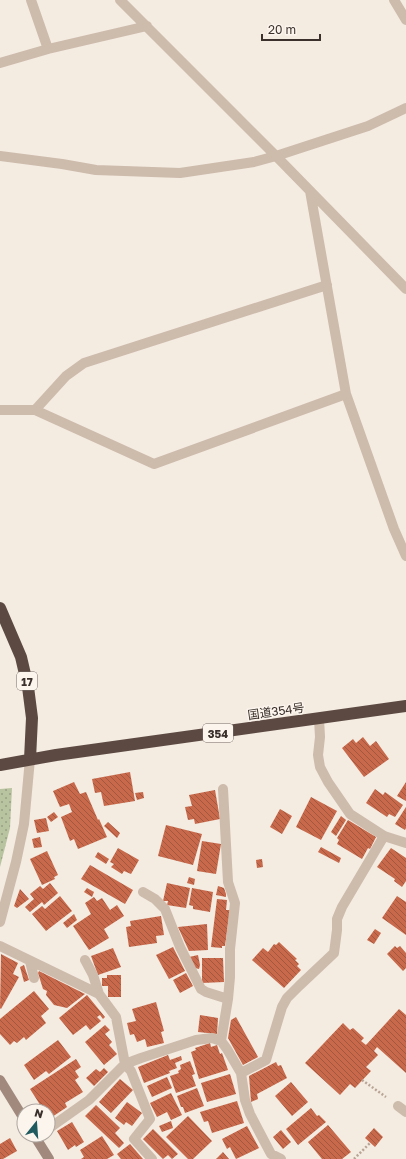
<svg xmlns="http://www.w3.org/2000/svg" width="406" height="1159" font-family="'Golos Text','Noto Sans JP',sans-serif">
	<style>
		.park { fill: url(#park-dots) }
		.building { fill: url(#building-back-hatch) }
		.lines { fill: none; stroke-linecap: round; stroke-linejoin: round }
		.path { stroke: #b9a596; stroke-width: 2.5; stroke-dasharray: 2 2; stroke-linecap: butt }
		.lane { stroke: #cdbbac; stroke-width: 10 }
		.street { stroke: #cdbbac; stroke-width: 10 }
		.secondary { stroke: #a18a7d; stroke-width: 10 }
		.highway { stroke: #5c4a42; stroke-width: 12 }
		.labels { text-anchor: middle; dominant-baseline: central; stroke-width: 3; stroke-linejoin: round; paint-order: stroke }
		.shield { fill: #fbf5ee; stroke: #756b66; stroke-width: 1 }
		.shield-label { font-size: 11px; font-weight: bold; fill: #3b302b }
		.street-label { font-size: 12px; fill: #3b302b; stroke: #fbf5ee }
	</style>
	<defs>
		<pattern id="park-dots" width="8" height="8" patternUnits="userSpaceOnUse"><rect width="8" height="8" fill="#b8c4a0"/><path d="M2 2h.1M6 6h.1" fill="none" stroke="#97a083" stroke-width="1.8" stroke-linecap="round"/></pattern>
		<pattern id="building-back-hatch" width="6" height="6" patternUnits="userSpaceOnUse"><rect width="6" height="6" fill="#c8694b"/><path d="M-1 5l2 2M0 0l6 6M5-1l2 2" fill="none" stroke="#a4573f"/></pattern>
	</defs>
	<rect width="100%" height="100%" fill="#f4ebe1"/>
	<path class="park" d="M 12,788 L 10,828 L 0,867 L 0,789 Z"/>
	<path class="building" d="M 363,737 L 370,746 L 376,741 L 389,759 L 364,777 L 342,748 L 353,739 L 356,743 Z
		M 130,772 L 135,801 L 104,806 L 101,792 L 95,793 L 92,779 Z
		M 74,782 L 80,794 L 86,792 L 98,820 L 99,819 L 107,837 L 78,849 L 74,839 L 70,841 L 61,817 L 72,812 L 69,804 L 60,807 L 53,791 Z
		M 406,782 L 406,801 L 397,796 Z
		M 375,789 L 383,795 L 385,792 L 403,805 L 395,817 L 389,814 L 387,817 L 366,803 Z
		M 215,790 L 220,819 L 195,824 L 194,819 L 188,820 L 185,807 L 192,806 L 189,795 Z
		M 143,792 L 144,798 L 137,800 L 135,793 Z
		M 311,797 L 337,811 L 321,840 L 296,827 Z
		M 406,807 L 406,828 L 405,830 L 395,824 Z
		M 280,809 L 292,816 L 282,834 L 270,827 Z
		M 54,812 L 58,817 L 51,822 L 47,817 Z
		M 341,816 L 346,820 L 336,836 L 331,832 Z
		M 46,818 L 49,831 L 37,833 L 34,820 Z
		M 348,820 L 376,837 L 370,849 L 368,848 L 362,859 L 337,844 L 339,840 L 337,838 Z
		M 108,822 L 120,833 L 117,838 L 104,826 Z
		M 166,825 L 202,834 L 193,865 L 158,856 Z
		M 40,837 L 42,847 L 34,848 L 32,839 Z
		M 202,841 L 221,844 L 216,874 L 197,871 Z
		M 321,847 L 341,858 L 339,863 L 318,852 Z
		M 118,848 L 139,860 L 131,874 L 124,871 L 122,874 L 111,867 L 114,864 L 110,862 Z
		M 391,848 L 406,858 L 406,881 L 402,887 L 394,881 L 395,879 L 377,867 Z
		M 47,851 L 58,875 L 54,877 L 55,879 L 42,885 L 30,859 Z
		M 98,852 L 109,859 L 106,864 L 95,857 Z
		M 262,859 L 263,867 L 257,868 L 256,860 Z
		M 90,865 L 133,890 L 125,904 L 81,879 Z
		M 189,877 L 195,879 L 194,885 L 187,883 Z
		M 50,883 L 58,893 L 44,905 L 42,902 L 30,912 L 25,907 L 34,899 L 30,894 L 40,886 L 43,889 Z
		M 167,883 L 190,888 L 186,908 L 167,905 L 168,901 L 163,901 Z
		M 218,886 L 224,888 L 226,894 L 226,897 L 216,895 Z
		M 87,888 L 94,892 L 92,897 L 84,892 Z
		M 192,888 L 213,892 L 210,912 L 193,909 L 193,906 L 189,905 Z
		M 20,889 L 29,899 L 17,908 L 14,906 Z
		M 60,896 L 72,911 L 46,931 L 32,914 L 42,906 L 45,909 Z
		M 397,896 L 406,902 L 406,935 L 382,918 Z
		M 94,897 L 97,901 L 102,898 L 110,910 L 117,905 L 124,916 L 104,929 L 109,938 L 89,950 L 73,926 L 91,914 L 85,903 Z
		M 217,899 L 227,900 L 226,910 L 230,910 L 225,946 L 222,946 L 222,948 L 211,947 Z
		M 74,914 L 77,920 L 67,928 L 63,923 Z
		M 161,916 L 164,935 L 156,936 L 157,943 L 129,947 L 126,927 L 131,926 L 130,921 Z
		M 207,924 L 208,950 L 189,951 L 178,927 Z
		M 375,929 L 381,933 L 374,944 L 367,940 Z
		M 279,942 L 297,959 L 295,960 L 299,964 L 297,966 L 301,970 L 284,988 L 252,960 L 263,948 L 268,952 L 274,944 L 276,945 Z
		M 395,946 L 397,948 L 400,946 L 406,953 L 406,968 L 403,971 L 387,954 Z
		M 173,947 L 185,971 L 169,979 L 156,955 Z
		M 113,948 L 121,967 L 98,975 L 91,956 Z
		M 1,954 L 18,963 L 13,974 L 19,977 L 1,1009 L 0,1008 Z
		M 198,955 L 200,965 L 199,969 L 195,968 L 189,957 Z
		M 202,958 L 223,958 L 224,982 L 202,983 Z
		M 24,965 L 29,980 L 24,982 L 20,967 Z
		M 39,971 L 85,994 L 67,1008 L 54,1005 L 46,995 L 47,991 L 43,989 L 38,973 Z
		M 186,973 L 193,986 L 180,993 L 173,980 Z
		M 107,975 L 121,975 L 121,997 L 108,997 L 108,986 L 102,986 L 102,978 L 107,978 Z
		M 34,991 L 49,1009 L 41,1016 L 46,1023 L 26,1040 L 24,1037 L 17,1043 L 14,1041 L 10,1045 L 0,1034 L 0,1019 Z
		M 87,995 L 105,1017 L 103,1019 L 100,1015 L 97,1017 L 101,1021 L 90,1030 L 86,1025 L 73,1035 L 59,1018 Z
		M 156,1002 L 164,1031 L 161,1032 L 164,1043 L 147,1047 L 145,1039 L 137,1042 L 134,1034 L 130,1035 L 127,1023 L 136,1021 L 132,1009 Z
		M 399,1009 L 406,1015 L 406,1073 L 377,1047 L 374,1051 L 378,1055 L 366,1067 L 371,1071 L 355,1088 L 350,1084 L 340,1095 L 305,1063 L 343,1023 L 350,1030 L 353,1028 L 364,1038 L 361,1041 L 366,1045 Z
		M 200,1015 L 218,1018 L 217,1034 L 198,1032 Z
		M 236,1017 L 258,1057 L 243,1065 L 228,1038 L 231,1020 Z
		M 105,1025 L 110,1030 L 105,1034 L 112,1042 L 109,1045 L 117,1054 L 104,1065 L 85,1042 Z
		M 58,1040 L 71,1057 L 49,1074 L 46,1071 L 34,1080 L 24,1065 Z
		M 210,1043 L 211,1047 L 217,1045 L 220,1054 L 222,1053 L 228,1070 L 199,1079 L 191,1052 L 196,1050 L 195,1048 Z
		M 168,1055 L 170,1060 L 181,1056 L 182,1060 L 175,1063 L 177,1068 L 169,1071 L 170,1073 L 144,1083 L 138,1067 Z
		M 76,1059 L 81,1067 L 75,1071 L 79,1077 L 75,1080 L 83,1092 L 65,1103 L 67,1107 L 49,1119 L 48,1118 L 48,1111 L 44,1111 L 30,1089 Z
		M 190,1061 L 195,1074 L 192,1075 L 196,1086 L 176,1093 L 170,1076 L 179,1073 L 178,1071 L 181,1069 L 180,1065 Z
		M 276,1062 L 278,1066 L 281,1065 L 287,1078 L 257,1094 L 258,1099 L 251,1102 L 249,1076 Z
		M 104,1068 L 108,1072 L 94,1086 L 86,1078 L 96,1069 L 100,1072 Z
		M 230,1074 L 236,1094 L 207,1102 L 201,1083 Z
		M 167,1077 L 172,1088 L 152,1097 L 147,1086 Z
		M 120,1079 L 133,1090 L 111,1113 L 99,1102 Z
		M 291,1082 L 308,1102 L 292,1116 L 275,1096 Z
		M 197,1088 L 204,1106 L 185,1113 L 183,1107 L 181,1107 L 177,1096 Z
		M 171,1093 L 182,1115 L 171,1120 L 167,1112 L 157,1117 L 150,1103 Z
		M 237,1101 L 244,1123 L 212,1133 L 208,1121 L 204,1122 L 200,1112 Z
		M 127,1102 L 142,1113 L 132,1126 L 126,1122 L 124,1125 L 115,1118 Z
		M 96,1105 L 120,1128 L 115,1133 L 124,1143 L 119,1148 L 85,1116 Z
		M 311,1108 L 317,1116 L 319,1115 L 326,1122 L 298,1145 L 286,1129 Z
		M 188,1116 L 212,1141 L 193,1159 L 188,1159 L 166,1137 Z
		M 171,1121 L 173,1128 L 162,1132 L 159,1126 Z
		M 72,1122 L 84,1142 L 76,1147 L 75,1145 L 68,1150 L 57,1131 Z
		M 328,1125 L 351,1152 L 342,1159 L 322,1159 L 308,1142 Z
		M 247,1126 L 259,1148 L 236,1159 L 230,1147 L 227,1149 L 222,1139 Z
		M 374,1128 L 383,1137 L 375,1147 L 365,1138 Z
		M 153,1129 L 178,1154 L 172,1159 L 168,1155 L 163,1159 L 143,1139 Z
		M 281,1130 L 291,1142 L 283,1149 L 273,1137 Z
		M 102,1136 L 114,1155 L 107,1159 L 81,1159 L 84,1157 L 80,1150 Z
		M 10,1138 L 17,1151 L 3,1159 L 0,1159 L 0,1144 Z
		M 130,1144 L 143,1159 L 121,1159 L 117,1154 Z
		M 223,1152 L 229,1159 L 216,1159 Z"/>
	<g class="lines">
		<path class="path" d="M 362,1080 L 386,1097
			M 354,1159 L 370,1143"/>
		<path class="lane" d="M 143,892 L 155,899 L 165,909 L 180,947 L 201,989 L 206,992 L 228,999
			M 0,946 L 99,994 L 116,1017 L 125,1064 L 131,1071 L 150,1119 L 134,1139 L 152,1159
			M 85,960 L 93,975 L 99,994
			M 30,961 L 34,978
			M 221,1041 L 228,999 L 230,977 L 230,949 L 235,903 L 228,882 L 223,789
			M 241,1073 L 266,1060 L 282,1007 L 287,998 L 299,986 L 334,953 L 337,930 L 337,919 L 342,907 L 384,836
			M 48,1129 L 89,1100 L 125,1064 L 141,1058 L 196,1040 L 212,1038 L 221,1041 L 227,1049 L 241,1073 L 245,1100 L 250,1114 L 271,1154 L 281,1159"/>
		<path class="street" d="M 31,0 L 48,49
			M 120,0 L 276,156 L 406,289
			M 394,0 L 406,20
			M 0,63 L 48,49 L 147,26
			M 0,156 L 62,164 L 96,170 L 180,173 L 254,162 L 276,156 L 368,126 L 406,108
			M 310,191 L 346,394 L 394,529 L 406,556
			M 0,410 L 35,410 L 66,376 L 84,363 L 327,285
			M 35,410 L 154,464 L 346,394
			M 319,719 L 320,737 L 318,755 L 320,767 L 328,782 L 350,814 L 384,836 L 406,843
			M 0,922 L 16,862 L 24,824 L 30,759
			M 398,1106 L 406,1112"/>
		<path class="secondary" d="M 0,1080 L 24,1119
			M 34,1135 L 49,1159"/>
		<path class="highway" d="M 0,608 L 21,657 L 28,687 L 32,718 L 30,759
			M 0,765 L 56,755 L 406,706"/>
	</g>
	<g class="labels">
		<g class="shield">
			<rect x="17" y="672" width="20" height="18" rx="3"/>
			<rect x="203" y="724" width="30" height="18" rx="3"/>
		</g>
		<g class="shield-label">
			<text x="27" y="681">17</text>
			<text x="218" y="733">354</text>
		</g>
		<g class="street-label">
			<text transform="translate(276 711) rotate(-8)">国道354号</text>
		</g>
	</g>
	<g transform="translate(36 1123) rotate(17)"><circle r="19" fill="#fbf5ee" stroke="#aea6a0"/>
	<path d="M0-3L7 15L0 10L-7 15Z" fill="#1f5a5e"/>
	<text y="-6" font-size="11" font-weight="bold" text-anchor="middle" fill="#3b302b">N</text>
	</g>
	<path d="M262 34v6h58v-6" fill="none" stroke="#3b302b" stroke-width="2"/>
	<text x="268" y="34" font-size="12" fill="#3b302b" stroke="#fbf5ee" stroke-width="3" paint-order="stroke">20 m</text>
</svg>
